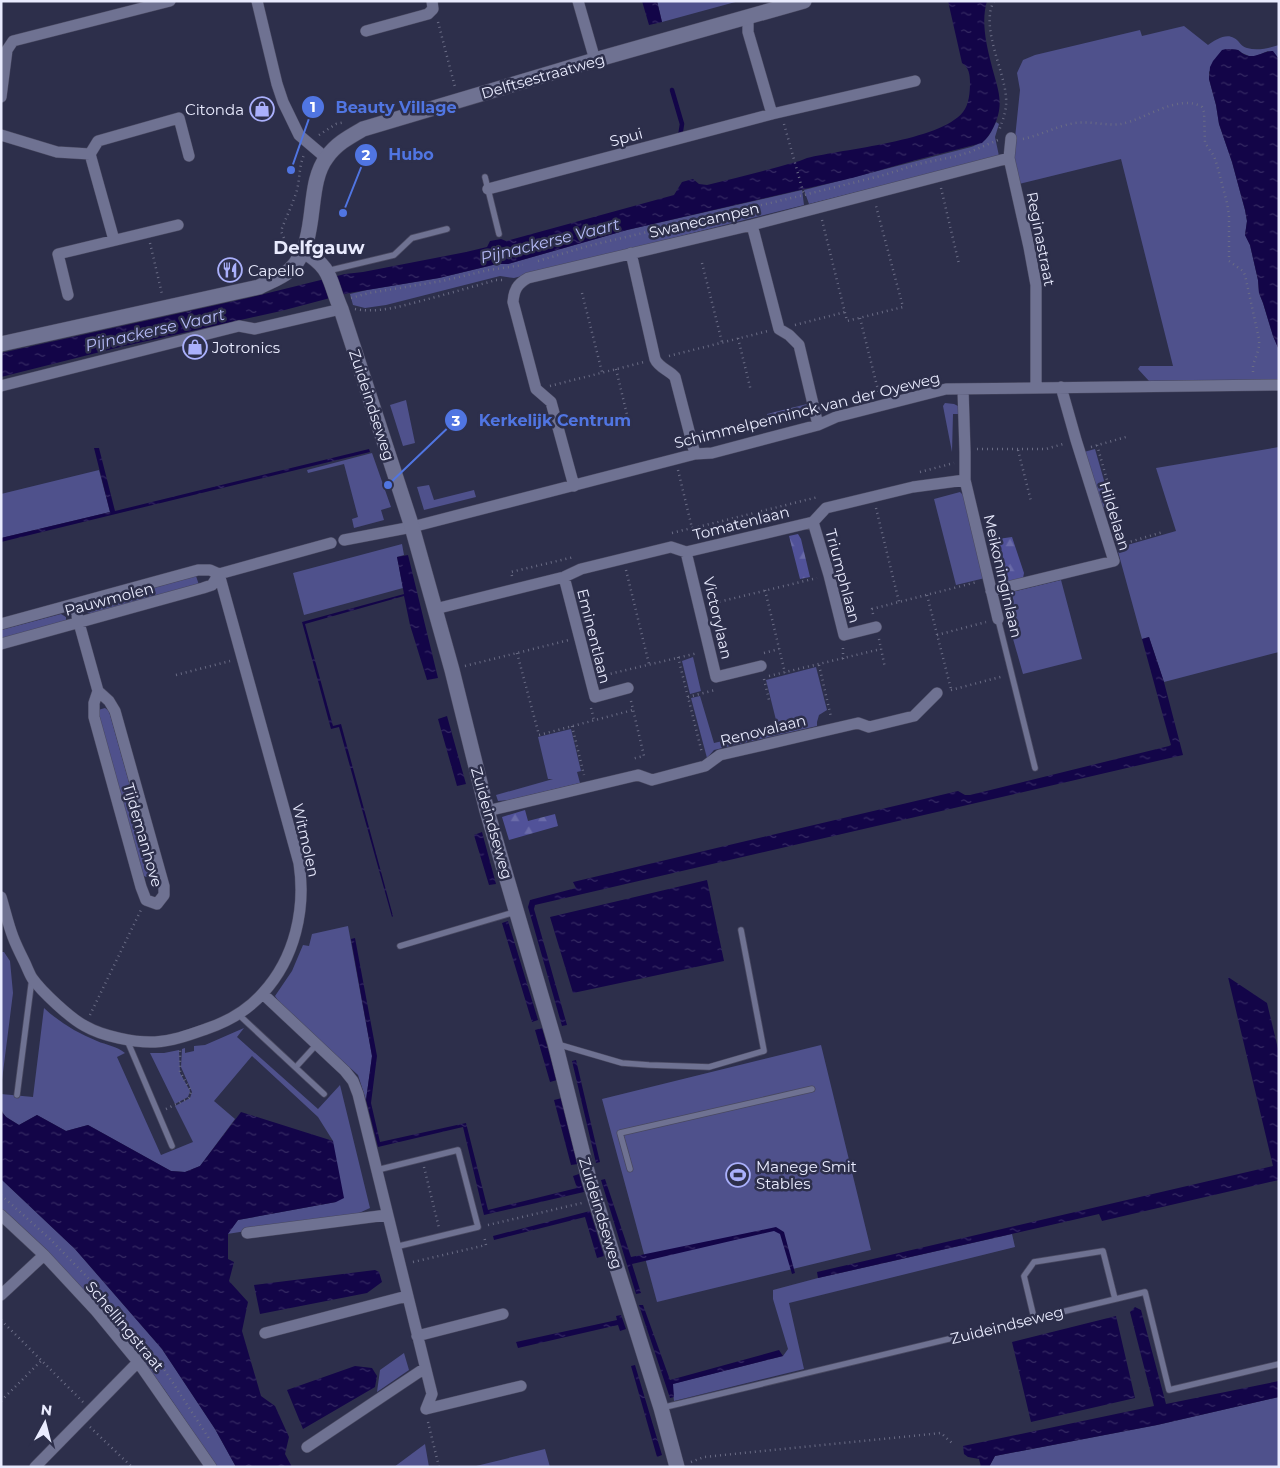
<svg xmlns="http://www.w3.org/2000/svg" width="1280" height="1468" font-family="Montserrat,sans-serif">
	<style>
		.green { fill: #4f518c }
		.forest { fill: url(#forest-firs) }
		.garden { fill: url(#garden-furrows) }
		.water { fill: url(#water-ripples) }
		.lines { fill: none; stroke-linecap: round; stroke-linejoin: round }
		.stream { stroke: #130548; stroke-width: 4.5 }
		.service-casing { stroke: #494961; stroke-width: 7 }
		.minor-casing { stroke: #494961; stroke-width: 12 }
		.tertiary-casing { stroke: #494961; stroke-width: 16 }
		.path { stroke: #6a6c85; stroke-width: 2.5; stroke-dasharray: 1 4; stroke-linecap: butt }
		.service { stroke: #6f7292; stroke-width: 5.5 }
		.minor { stroke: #6f7292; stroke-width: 11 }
		.tertiary { stroke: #6f7292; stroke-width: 15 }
		.labels { text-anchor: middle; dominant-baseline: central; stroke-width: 5; stroke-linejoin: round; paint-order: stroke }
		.street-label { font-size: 15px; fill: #e9ebfe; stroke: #2d2f4b }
		.poi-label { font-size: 15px; fill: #e9ebfe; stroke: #2d2f4b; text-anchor: start }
		.water-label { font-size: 16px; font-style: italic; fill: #b7bcf9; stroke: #2d2f4b }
		.quarter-label { font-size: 18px; font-weight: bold; fill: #e9ebfe; stroke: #2d2f4b }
		.leader { fill: none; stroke: #5075e2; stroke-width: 2 }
		.callout-dot { fill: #5075e2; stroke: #2d2f4b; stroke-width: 2 }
		.mark-label { font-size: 15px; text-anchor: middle; font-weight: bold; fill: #fff }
		.callout-label { font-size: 16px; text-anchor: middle; font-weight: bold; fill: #5075e2; stroke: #2d2f4b; stroke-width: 5; stroke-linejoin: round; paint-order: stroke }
	</style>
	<defs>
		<pattern id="forest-firs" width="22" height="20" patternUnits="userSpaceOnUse" patternTransform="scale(1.25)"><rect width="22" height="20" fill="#515299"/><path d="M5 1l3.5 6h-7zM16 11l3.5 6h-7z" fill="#6a6ba8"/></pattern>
		<pattern id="garden-furrows" width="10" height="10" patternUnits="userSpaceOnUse" patternTransform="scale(1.25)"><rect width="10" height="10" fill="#4f518c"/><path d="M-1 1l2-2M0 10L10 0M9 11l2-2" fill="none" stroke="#686a9d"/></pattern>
		<pattern id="water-ripples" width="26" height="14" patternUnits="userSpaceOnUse" patternTransform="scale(1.25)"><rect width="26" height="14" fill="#130548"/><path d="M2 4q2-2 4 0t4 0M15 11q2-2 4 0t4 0" fill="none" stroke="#352a63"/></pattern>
	</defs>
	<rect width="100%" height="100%" fill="#2d2f4b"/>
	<path class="green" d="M 657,1 L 739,1 L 662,22 Z
		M 1184,26 L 1208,45 C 1215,40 1226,33 1234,38 C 1239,40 1241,47 1247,48 C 1258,51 1268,48 1279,45 L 1279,59 L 1268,51 L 1256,56 L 1249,56 L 1242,53 L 1238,50 L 1226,49 L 1209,72 L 1209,79 L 1216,105 L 1219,124 L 1232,162 L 1245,210 L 1247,221 L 1245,235 L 1250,245 L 1258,280 L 1259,293 L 1263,303 L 1273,336 L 1279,350 L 1279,380 L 1149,381 L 1138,369 L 1140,366 L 1173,366 L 1121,159 L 1019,184 L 1013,157 L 1020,90 L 1017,73 L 1023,60 L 1035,55 L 1140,30 L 1142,36 Z
		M 996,122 L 999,124 L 995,137 L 999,156 L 809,204 L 804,190 L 971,147 C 987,141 989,137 996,122 Z
		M 802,190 L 804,205 L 514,278 L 500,276 L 386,305 L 365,308 L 353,305 L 350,294 L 367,290 L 439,278 L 497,264 L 508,264 L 627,230 Z
		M 406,400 L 415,443 L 403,446 L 390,405 Z
		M 945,403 L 954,404 L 958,406 L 958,414 L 953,414 L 952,452 L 943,406 Z
		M 1279,447 L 1279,652 L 1164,682 L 1149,637 L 1142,639 L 1117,548 L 1176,531 L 1156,468 Z
		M 1095,449 L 1111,505 L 1101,508 L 1084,452 Z
		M 372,453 L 391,507 L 381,510 L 384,520 L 354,528 L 352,519 L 358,517 L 344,464 L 308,473 L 307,470 Z
		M 99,470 L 110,512 L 1,538 L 1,494 Z
		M 429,485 L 434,500 L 474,490 L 476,497 L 424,510 L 417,487 Z
		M 960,492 L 964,496 L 985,578 L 956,585 L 934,499 Z
		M 402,544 L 404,555 L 397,557 L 403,588 L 304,615 L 293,573 Z
		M 196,576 L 199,585 L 91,614 L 88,613 L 87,611 L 89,606 Z
		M 1061,580 L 1082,659 L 1023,674 L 1002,600 L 1008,593 Z
		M 61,614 L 66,617 L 66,620 L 63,623 L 1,639 L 1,630 Z
		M 693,657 L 701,691 L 690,694 L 682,661 Z
		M 816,667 L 827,710 L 819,715 L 817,722 L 817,726 L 714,750 L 707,758 L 691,698 L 700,696 L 714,743 L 778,728 L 766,680 Z
		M 105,708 L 109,711 L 154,871 L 151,875 L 146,877 L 141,874 L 96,715 L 98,710 Z
		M 571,729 L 581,771 L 577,772 L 580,783 L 509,800 L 498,801 L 496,795 L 553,779 L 548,779 L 538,737 Z
		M 348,926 L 372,1056 L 366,1100 L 358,1075 L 281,1005 L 275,996 L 292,971 L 303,945 L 309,946 L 312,934 Z
		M 1,952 L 4,952 L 10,961 L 13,993 L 1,1088 Z
		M 44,1008 C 59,1022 77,1033 97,1041 C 106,1045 117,1046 125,1053 L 117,1057 L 161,1155 L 193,1142 L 175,1106 L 190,1098 L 192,1092 L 181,1067 L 182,1049 L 185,1048 L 185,1053 L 194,1051 L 194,1046 L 205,1045 L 244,1028 L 237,1037 L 318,1109 L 340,1085 L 370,1208 L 359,1213 L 227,1234 L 238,1220 L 336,1202 L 333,1141 L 318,1117 L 252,1056 L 214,1101 L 235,1119 L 200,1166 L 185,1172 L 171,1171 L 88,1125 L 66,1131 L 37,1115 L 19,1125 C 1,1114 1,1115 1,1094 L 33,1097 Z
		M 821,1045 L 871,1250 L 657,1302 L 602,1099 Z
		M 179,1050 L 180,1073 L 190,1091 L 188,1097 L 175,1104 L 150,1053 L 164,1053 Z
		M 1,1179 L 75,1249 L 162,1349 L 215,1429 L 236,1467 L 215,1467 L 198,1439 L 164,1389 L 124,1337 L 12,1218 L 1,1209 Z
		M 1012,1234 L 1015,1247 L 789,1303 L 804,1369 L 674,1401 L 672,1384 L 783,1356 L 788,1349 L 773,1299 L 773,1290 L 818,1278 Z
		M 404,1353 L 409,1370 L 377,1392 L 380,1370 Z
		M 1279,1397 L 1279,1467 L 989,1467 L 995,1456 L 1157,1425 Z
		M 425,1444 L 429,1467 L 394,1467 Z
		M 545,1449 L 550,1467 L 472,1467 Z"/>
	<path class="forest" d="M 798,534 L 801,539 L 810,577 L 800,579 L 789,536 Z
		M 1012,537 L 1024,573 L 1023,578 C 1014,580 1002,587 996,577 L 1007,574 L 998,539 Z
		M 525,810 L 528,821 L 555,814 L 558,826 L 509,840 L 502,817 Z"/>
	<path class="garden" d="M 807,404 L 802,417 L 769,425 L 767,414 Z"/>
	<path class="water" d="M 642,1 L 657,1 L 662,22 L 649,25 Z
		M 948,1 L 987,1 C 981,21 986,43 991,63 C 997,88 1006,103 993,128 C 990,134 987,138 982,143 L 916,160 L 852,178 L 627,230 L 508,264 L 497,264 L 439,278 L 349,293 L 281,311 L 116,348 L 1,377 L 1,353 L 248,298 L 345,274 L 363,272 L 466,252 L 487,247 L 490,241 L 501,239 L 506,241 L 674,195 L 682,182 L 693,179 L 699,184 L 707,185 C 736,178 764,171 792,163 C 797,162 802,160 807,158 C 843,149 940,141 963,112 C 969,105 970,92 970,83 C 970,75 969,67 962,63 Z
		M 1226,49 C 1230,49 1235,49 1238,50 C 1242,53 1244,55 1249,56 C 1258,57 1264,51 1273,51 L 1279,59 L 1279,350 L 1273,336 L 1263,303 L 1259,293 L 1258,280 L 1250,245 L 1245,235 L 1247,221 L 1245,210 L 1232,162 L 1219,124 L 1216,105 L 1209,79 L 1210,67 L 1213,61 L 1222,50 Z
		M 94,448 L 99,448 L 115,511 L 369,449 L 370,452 L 1,542 L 1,538 L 110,512 Z
		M 408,555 L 438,678 L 427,680 L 410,625 L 404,596 L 305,624 L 333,726 L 341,724 L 393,916 L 392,917 L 339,727 L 331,729 L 302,622 L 404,594 L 397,557 Z
		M 1149,637 L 1164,682 L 1183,755 L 535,905 L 534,909 L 567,1025 L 562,1026 L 528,907 L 530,900 L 576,888 L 573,882 L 958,791 L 965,795 L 970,795 L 1169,746 L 1171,745 L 1142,639 Z
		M 447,716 L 466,784 L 457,786 L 438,719 Z
		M 482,832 L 496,884 L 489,885 L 474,835 Z
		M 707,880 L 724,961 L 573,993 L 550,917 Z
		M 508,921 L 538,1020 L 532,1022 L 502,923 Z
		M 355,938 L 377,1056 L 371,1103 L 380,1142 L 466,1123 L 488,1210 L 577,1188 L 573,1176 L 579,1174 L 584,1192 L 484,1215 L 463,1127 L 378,1147 L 366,1100 L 372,1056 L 351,939 Z
		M 1228,977 L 1267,1003 L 1279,1053 L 1279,1180 L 1102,1221 L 1099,1214 L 818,1278 L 817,1272 L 1273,1166 Z
		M 542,1028 L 557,1080 L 550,1082 L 535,1030 Z
		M 576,1060 L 600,1162 L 596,1163 L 572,1061 Z
		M 562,1098 L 578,1164 L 571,1165 L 554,1100 Z
		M 1,1111 L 6,1117 L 19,1125 L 37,1115 L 66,1131 L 88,1125 L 171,1171 L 185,1172 L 200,1166 L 241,1112 L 333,1141 L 344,1198 L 336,1202 L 238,1220 L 228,1234 L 228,1259 L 234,1262 L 229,1281 L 248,1302 L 242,1331 L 261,1396 L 275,1406 L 289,1437 L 285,1454 L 292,1467 L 236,1467 L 215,1429 L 162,1349 L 75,1249 L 1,1179 Z
		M 605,1179 L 631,1257 L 776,1227 L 784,1232 L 795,1273 L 792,1274 L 780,1234 L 774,1231 L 632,1264 L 641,1293 L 636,1294 L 601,1180 Z
		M 590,1211 L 604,1256 L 597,1258 L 585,1217 L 494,1240 L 493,1236 Z
		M 375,1270 L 379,1272 L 382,1282 L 367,1293 L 260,1314 L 254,1285 Z
		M 639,1305 L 643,1305 L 670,1380 L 779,1350 L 783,1356 L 673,1384 L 674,1397 L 670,1398 Z
		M 1135,1307 L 1141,1310 L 1166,1404 L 1279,1381 L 1279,1397 L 1157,1425 L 995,1456 L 989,1467 L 981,1467 L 979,1459 L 968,1457 L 964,1454 L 963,1446 L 1154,1406 L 1130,1312 Z
		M 621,1315 L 626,1329 L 620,1331 L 618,1325 L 518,1348 L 516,1342 L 617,1320 L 616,1316 Z
		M 1116,1316 L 1135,1398 L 1031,1422 L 1012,1342 Z
		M 635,1365 L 662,1455 L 657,1457 L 631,1366 Z
		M 355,1366 L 372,1368 L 377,1376 L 375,1387 L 303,1429 L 287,1390 Z"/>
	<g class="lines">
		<path class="stream" d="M 672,90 L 682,124 L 680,137"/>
		<g class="service-casing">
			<path id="service" d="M 485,177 L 499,234
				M 327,271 L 394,255 L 412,238 L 447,229
				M 998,619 L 1035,768
				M 400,946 L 515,912
				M 238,1014 L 324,1094
				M 127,1040 L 172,1146
				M 557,1044 L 622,1063 L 649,1065 L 709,1067 L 764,1051 L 741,930
				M 296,1067 L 317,1044
				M 17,1095 L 32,978
				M 630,1169 L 620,1133 L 812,1089
				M 377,1170 L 458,1150 L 478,1227 L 395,1247
				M 1034,1318 L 1024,1276 L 1034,1262 L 1103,1251 L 1115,1299
				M 661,1408 L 1145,1292 L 1169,1390 L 1279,1364"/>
		</g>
		<g class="minor-casing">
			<path id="minor" d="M 257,1 L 277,84 L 283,102 L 299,135 L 326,158
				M 578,1 L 595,60
				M 748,17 L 748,32 L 772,114
				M 366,31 L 428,14 L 433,9 L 432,1
				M 1,97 L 7,50 L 13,41 L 170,1
				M 1,135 L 57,152 L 90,154 L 98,141 L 179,118 L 189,156
				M 90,154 L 114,240
				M 1009,158 L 1011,138
				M 488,189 L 772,114 L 915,81
				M 752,225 L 779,329 L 789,335 L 799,345 L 818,425
				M 631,253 L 655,359 C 659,368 669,370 675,377 L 695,454
				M 68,295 L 58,254 L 178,225
				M 1,386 L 239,326 L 255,329 L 341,309
				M 963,389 L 965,452 L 965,480 L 998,619
				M 574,486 L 551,402 L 536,389 L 513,302 C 514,290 517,284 528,278 L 752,225 L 1009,158 L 1029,247 L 1036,285 L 1036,387
				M 813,522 L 829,575 L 844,635 L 876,627
				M 344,540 L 412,527 L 695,454 L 712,453 L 818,425 L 836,417 L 946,389 L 1279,385
				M 686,552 L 716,677 L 761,666
				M 564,577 L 595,697 L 628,688
				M 991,591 L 1114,561 L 1076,440 L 1061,387
				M 74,605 L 98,691 L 109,701 L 115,711 L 164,886 L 164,895 L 157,904 L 146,900 L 141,887 L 94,717 L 94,703 L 98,691
				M 435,609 L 564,577 L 581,569 L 671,547 L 686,552 L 813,522 L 826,508 L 913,487 L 965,480
				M 1,624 L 198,570 L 210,570 L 219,574
				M 1,644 L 203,588 L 212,585 L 219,574 L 331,543
				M 487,811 L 638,775 L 652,780 L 705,766 L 720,755 L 858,723 L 869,727 L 914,716 L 937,693
				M 1,897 C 5,910 8,924 13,937 C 16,945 20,953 24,961 C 27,967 29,973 32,978 C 42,992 71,1019 85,1026 C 102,1036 135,1043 155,1042 C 173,1041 189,1035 206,1029 C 227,1022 248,1010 263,993 C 295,958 306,909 299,863 L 219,574
				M 263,994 L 345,1071 L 353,1081 L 358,1094 L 432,1394 L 426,1409
				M 1,1215 L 44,1255 L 96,1311 L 138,1362 L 211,1467
				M 247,1233 L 387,1215
				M 1,1295 L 44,1255
				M 265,1333 L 407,1296
				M 417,1336 L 503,1314
				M 426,1409 L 521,1386
				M 307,1447 L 425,1368
				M 35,1467 L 138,1362"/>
		</g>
		<g class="tertiary-casing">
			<path id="tertiary" d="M 302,250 C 334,269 328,280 341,309 L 412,527 L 452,670 L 487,811 L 555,1043 L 589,1179 L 661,1408 L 677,1467
				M 1,344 L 259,287 C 269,282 282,277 290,270 C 321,240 304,187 327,157 C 336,144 349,137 363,129 L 595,60 L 804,1"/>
		</g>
		<path class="path" d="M 994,1 C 980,27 1004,69 1006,97 C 1007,112 1003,118 999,131
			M 438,22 L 455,87
			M 784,124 L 804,195
			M 319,135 L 336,124 L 345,122
			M 1023,139 C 1041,135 1057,126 1075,123 C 1091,121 1107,126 1121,124 C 1144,120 1179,93 1202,107 L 1204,112 L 1205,143 L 1214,156 L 1217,165 L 1227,203 L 1229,215 L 1229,261 L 1243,271 L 1245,275 L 1259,339 C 1260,349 1256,356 1253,365 C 1253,368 1253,371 1253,374
			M 941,188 L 959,264
			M 822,220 L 847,321 L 903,307 L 876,206
			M 150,243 L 162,294
			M 290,245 L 286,243 L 281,231 C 286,217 293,204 297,190 C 300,178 299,166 304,155
			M 538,261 L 588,246 L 804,195 L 884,175 L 918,164 L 953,157 L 970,152 L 998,140
			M 702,263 L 722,342
			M 582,293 L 602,372
			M 351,298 L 369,293 L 442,281 L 489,270 L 523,265
			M 355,309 C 381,314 408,304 432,298 C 454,292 475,286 496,280 L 506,280
			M 860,318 L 879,394
			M 795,325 L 845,312
			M 738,338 L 751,391
			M 669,356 L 768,331
			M 616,369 L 629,423
			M 550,386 L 644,362
			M 1097,445 L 1125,543
			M 1091,447 L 1126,437
			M 977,449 L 1046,449 L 1063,444
			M 1018,450 L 1031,501
			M 678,470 L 692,528 L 698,527 L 700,535
			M 920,472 L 954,463
			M 876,508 L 899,602
			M 698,527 L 818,497
			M 672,533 L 692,528
			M 1126,543 L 1163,532
			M 626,570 L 649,664
			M 512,576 L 511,572 L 574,557
			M 765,590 L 785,673
			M 927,595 L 951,689
			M 710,604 L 817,578
			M 873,614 L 872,609 L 977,582
			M 937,635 L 986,622
			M 879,639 L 885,668
			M 517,653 L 539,735 L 633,710
			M 764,653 L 779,649
			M 678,657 L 702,753
			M 843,659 L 843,648
			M 819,665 L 831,717
			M 465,666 L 569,640
			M 176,675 L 230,661
			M 601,676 L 698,653
			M 769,676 L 881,649
			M 764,679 L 769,700
			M 951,690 L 1004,676
			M 688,697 L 715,690
			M 631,701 L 644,756 L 631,759
			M 591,708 L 594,720
			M 572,726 L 584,775
			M 90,1015 L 141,910
			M 166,1109 L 189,1098 L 191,1091 L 180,1072 L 180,1050
			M 424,1167 L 439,1228
			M 1,1195 L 50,1239 L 90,1280 L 158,1360 L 210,1440
			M 488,1225 L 582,1203
			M 413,1262 L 486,1245 L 484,1236
			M 1,1320 L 83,1402
			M 1,1401 L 42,1360
			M 428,1422 L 439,1467
			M 90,1427 L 132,1467
			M 691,1462 L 704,1457 L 941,1433 L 953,1444"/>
		<use href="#service" class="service"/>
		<use href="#minor" class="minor"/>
		<use href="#tertiary" class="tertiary"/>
	</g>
	<defs>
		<g id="shop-ring" transform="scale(1.25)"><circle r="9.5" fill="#2d2f4b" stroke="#aab0fb" stroke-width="1.5"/><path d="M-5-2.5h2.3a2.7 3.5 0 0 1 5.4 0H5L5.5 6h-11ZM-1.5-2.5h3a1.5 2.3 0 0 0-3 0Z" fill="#aab0fb"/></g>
		<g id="restaurant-ring" transform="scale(1.25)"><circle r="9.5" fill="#2d2f4b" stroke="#aab0fb" stroke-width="1.5"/><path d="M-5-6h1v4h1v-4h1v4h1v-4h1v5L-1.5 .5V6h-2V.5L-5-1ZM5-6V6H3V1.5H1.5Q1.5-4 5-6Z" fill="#aab0fb"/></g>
		<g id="stadium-ring" transform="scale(1.25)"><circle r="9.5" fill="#2d2f4b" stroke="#aab0fb" stroke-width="1.5"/><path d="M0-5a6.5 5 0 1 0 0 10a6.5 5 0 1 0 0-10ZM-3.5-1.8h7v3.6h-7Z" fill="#aab0fb"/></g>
	</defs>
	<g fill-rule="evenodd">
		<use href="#shop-ring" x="262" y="109"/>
		<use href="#restaurant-ring" x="230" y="270"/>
		<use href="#shop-ring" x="195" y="347"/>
		<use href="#stadium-ring" x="738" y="1175"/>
	</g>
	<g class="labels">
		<g class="street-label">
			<text transform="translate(543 76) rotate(-16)">Delftsestraatweg</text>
			<text transform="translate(626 137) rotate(-15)">Spui</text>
			<text transform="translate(704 220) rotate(-13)">Swanecampen</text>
			<text transform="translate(1041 239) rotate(79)">Reginastraat</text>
			<text transform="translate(372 405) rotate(72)">Zuideindseweg</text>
			<text transform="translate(807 410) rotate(-14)">Schimmelpenninck van der Oyeweg</text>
			<text transform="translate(1115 516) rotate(73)">Hildelaan</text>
			<text transform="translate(741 523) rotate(-14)">Tomatenlaan</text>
			<text transform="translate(843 576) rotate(75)">Triumphlaan</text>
			<text transform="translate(1003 576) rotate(77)">Meikoninginlaan</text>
			<text transform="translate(109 599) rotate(-15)">Pauwmolen</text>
			<text transform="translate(718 618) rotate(77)">Victorylaan</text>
			<text transform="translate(594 636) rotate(76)">Eminentlaan</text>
			<text transform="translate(763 730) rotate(-14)">Renovalaan</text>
			<text transform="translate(492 823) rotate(74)">Zuideindseweg</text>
			<text transform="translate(143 835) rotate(74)">Tijdemanhove</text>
			<text transform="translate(306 840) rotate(77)">Witmolen</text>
			<text transform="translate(601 1213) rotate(73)">Zuideindseweg</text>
			<text transform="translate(1007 1325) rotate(-14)">Zuideindseweg</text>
			<text transform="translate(125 1326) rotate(50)">Schellingstraat</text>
		</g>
		<g class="poi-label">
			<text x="244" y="109" text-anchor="end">Citonda</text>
			<text x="248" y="270">Capello</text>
			<text x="212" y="347">Jotronics</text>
			<text x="756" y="1166">Manege Smit<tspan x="756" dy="17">Stables</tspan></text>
		</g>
		<g class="water-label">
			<text transform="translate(550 241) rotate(-14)">Pijnackerse Vaart</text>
			<text transform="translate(155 330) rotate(-13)">Pijnackerse Vaart</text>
		</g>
		<g class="quarter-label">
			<text x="319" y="248">Delfgauw</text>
		</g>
	</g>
	<path class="leader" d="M291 170L313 107M343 213L366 155M388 485L456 420"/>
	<g class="callout-dot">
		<circle cx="291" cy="170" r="5"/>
		<circle cx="343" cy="213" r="5"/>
		<circle cx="388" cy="485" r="5"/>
		<circle cx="313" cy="107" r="12"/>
		<circle cx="366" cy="155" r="12"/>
		<circle cx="456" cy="420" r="12"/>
	</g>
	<g class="mark-label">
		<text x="313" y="112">1</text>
		<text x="366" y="160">2</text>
		<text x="456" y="426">3</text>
	</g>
	<g class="callout-label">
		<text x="396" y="113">Beauty Village</text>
		<text x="411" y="160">Hubo</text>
		<text x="555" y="426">Kerkelijk Centrum</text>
	</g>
	<rect width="1280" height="1468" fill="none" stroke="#e9ebfe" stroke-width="5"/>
	<g transform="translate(45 1423) rotate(7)" stroke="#2d2f4b" stroke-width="4" paint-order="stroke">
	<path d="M0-4L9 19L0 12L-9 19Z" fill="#e9ebfe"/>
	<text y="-8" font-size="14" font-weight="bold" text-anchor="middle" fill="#e9ebfe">N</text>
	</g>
</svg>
